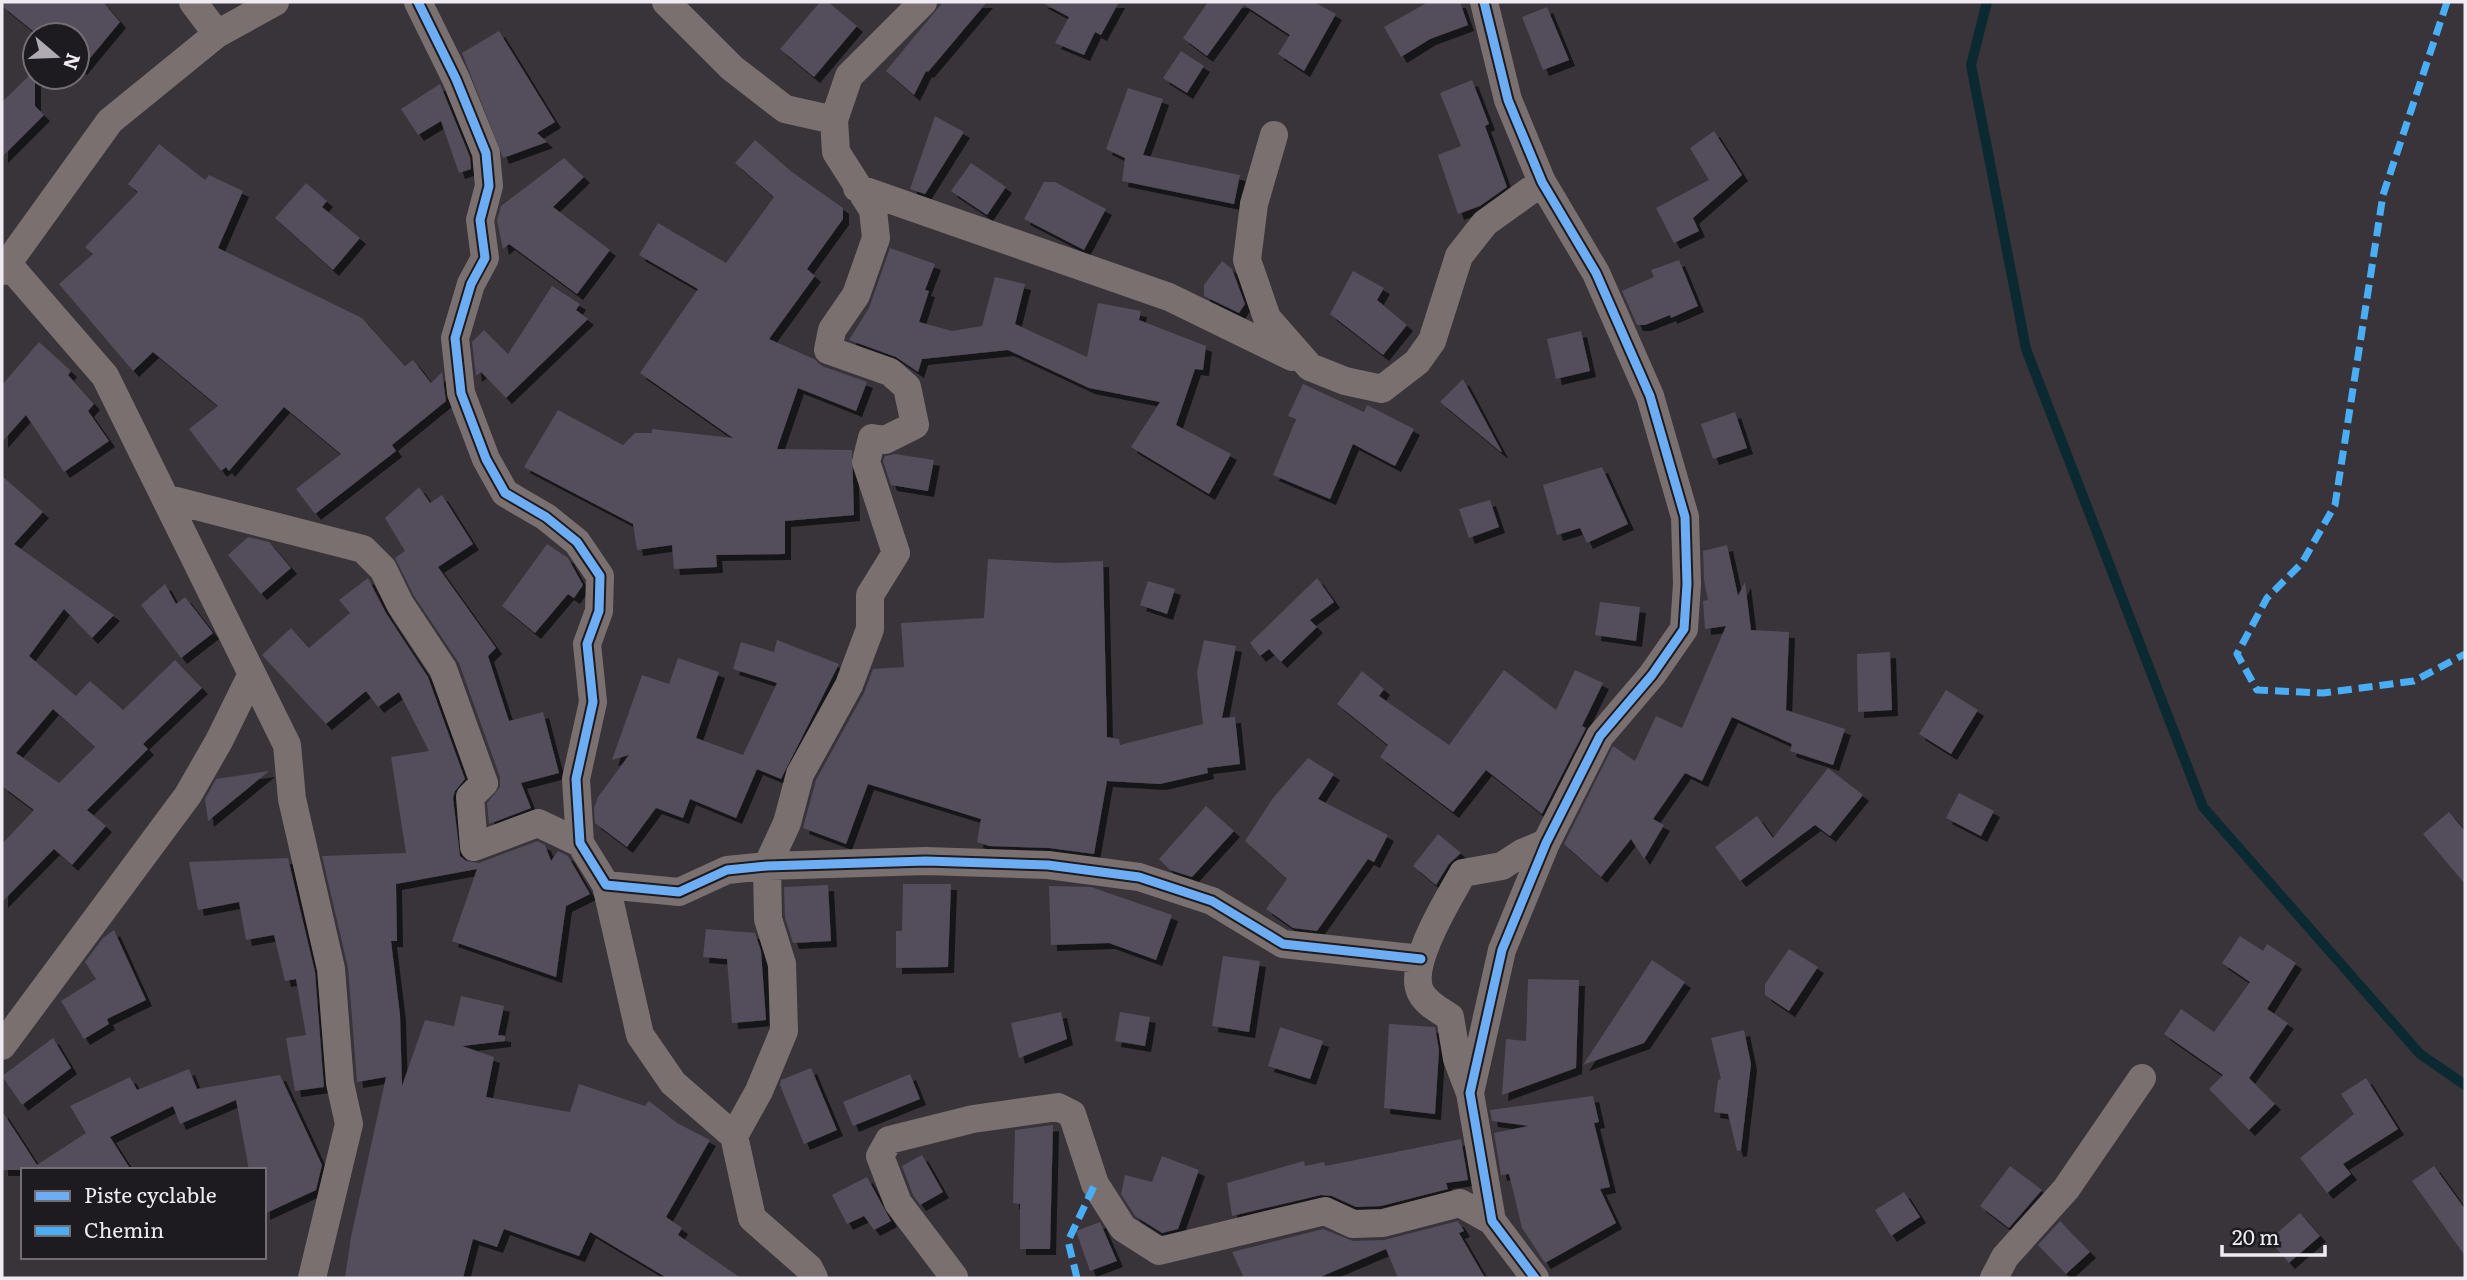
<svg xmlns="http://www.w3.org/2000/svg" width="2467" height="1280" font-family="Literata,serif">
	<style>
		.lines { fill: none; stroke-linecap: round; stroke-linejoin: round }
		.stream { stroke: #0a2930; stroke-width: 10 }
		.building { fill: #534d5b; fill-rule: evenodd; filter: url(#shadow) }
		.street { stroke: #7b7070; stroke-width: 28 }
		.quiet { stroke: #49aef6; stroke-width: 7; stroke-dasharray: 14 7; stroke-linecap: butt }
		.cycleway-casing { stroke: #1e1b20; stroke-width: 13 }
		.cycleway { stroke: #6dadf4; stroke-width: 9 }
	</style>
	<defs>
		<filter id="shadow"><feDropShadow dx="6" dy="6" stdDeviation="0" flood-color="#0009"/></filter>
	</defs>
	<rect width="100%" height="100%" fill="#38343a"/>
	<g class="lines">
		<path class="stream" d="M 1987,2 L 1971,65 L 2026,349 L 2203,807 L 2420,1054 L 2465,1085"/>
	</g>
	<path class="building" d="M 2,2 L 103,2 L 120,22 L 81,69 L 77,66 L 77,35 L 38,35 L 2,6 Z
		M 820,2 L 828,2 L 857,26 L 814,77 L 780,49 Z
		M 943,2 L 987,2 L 928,72 L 926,71 L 914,95 L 886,71 Z
		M 1041,2 L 1119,2 L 1101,35 L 1095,32 L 1084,55 L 1055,43 L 1069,17 Z
		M 1208,2 L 1314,2 L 1336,14 L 1304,71 L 1278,54 L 1290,35 L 1244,5 L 1207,56 L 1183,38 Z
		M 1428,2 L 1460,2 L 1468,25 L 1430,39 L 1401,57 L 1384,27 Z
		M 1547,7 L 1569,60 L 1543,70 L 1522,17 Z
		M 499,31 L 555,122 L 537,133 L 547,142 L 503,158 L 462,53 Z
		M 1181,51 L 1204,66 L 1187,93 L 1163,78 Z
		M 35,70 L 35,106 L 44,115 L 2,157 L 2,102 Z
		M 1472,80 L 1489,124 L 1485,126 L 1507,187 L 1480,206 L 1458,214 L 1438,155 L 1461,146 L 1440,93 Z
		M 440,84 L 470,157 L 471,169 L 459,173 L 441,121 L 418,135 L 401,109 Z
		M 1128,88 L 1163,99 L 1143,155 L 1240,175 L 1234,204 L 1122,181 L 1125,158 L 1106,149 Z
		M 935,116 L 964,132 L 925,194 L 910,189 Z
		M 1714,131 L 1742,175 L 1693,218 L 1699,231 L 1674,243 L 1656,208 L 1709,180 L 1690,148 Z
		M 755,140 L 792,172 L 843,208 L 843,219 L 807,269 L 815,276 L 769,339 L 814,359 L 822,366 L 867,382 L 856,411 L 798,388 L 777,449 L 852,450 L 854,515 L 785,521 L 785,554 L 716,555 L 717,567 L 674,569 L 672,545 L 637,550 L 633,524 L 524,467 L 558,410 L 623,445 L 635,433 L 652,433 L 652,429 L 733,438 L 640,373 L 698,289 L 639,255 L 658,223 L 726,263 L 774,197 L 735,163 Z
		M 159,144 L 205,180 L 209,175 L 243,191 L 218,248 L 362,318 L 405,366 L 413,360 L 431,383 L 442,372 L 446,401 L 392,445 L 396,451 L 315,514 L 296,489 L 341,454 L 284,407 L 229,471 L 226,467 L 221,471 L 189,429 L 218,406 L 153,352 L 133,371 L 59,284 L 93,254 L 85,247 L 138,192 L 128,184 Z
		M 564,158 L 584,177 L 553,207 L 610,250 L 577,294 L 509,244 L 503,249 L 497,221 L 501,206 Z
		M 971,163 L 1006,187 L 987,215 L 951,191 Z
		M 1044,182 L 1055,182 L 1106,209 L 1084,250 L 1024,219 Z
		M 306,183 L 327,201 L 322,207 L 360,238 L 333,270 L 275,218 Z
		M 890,248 L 935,264 L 925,290 L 929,291 L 919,322 L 952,331 L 982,326 L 995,277 L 1025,284 L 1015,324 L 1087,357 L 1098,303 L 1141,311 L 1139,320 L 1206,346 L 1203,370 L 1195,369 L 1176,425 L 1231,454 L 1209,494 L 1131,447 L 1160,402 L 1089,388 L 1008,350 L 922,359 L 918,372 L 896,357 L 849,340 L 869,308 Z
		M 1679,260 L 1698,306 L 1671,318 L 1670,315 L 1645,325 L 1637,325 L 1622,291 L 1654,277 L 1651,270 Z
		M 1222,261 L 1232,269 L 1245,304 L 1239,313 L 1204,296 L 1204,285 Z
		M 1353,271 L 1384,288 L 1377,300 L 1407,325 L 1383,355 L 1330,314 Z
		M 552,286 L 580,304 L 576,310 L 588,319 L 506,398 L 481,372 L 476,376 L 472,342 L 484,330 L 508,354 Z
		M 1581,331 L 1590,371 L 1556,379 L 1547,339 Z
		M 39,342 L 71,371 L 68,375 L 94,404 L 88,411 L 109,441 L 64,472 L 26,415 L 2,442 L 2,385 Z
		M 1463,379 L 1502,452 L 1501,452 L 1440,402 Z
		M 1303,384 L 1364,412 L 1367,405 L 1414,429 L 1395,466 L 1353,444 L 1330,499 L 1273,475 L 1296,419 L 1288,416 Z
		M 1735,412 L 1747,448 L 1713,459 L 1701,424 Z
		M 895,454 L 934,460 L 928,491 L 891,485 L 883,461 L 885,456 Z
		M 1602,467 L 1628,524 L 1587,543 L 1580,528 L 1557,535 L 1543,485 Z
		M 2,476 L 43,512 L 14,544 L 114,615 L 92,638 L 64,609 L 29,656 L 76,696 L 90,681 L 123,710 L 175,660 L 202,688 L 143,744 L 148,749 L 87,810 L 106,826 L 72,865 L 54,849 L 2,902 L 2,844 L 34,810 L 2,786 ZM 53,709 L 95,747 L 59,783 L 16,753 Z
		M 419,487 L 430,503 L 442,495 L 473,544 L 438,567 L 496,648 L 488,656 L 509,721 L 543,712 L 559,773 L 521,783 L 531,808 L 489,824 L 487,803 L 500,787 L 500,777 L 459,663 L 414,596 L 395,558 L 405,551 L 385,518 Z
		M 1490,500 L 1499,527 L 1469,538 L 1459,509 Z
		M 248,537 L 269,542 L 291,568 L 261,594 L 228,555 Z
		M 547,544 L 568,558 L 583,585 L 574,598 L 568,594 L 535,633 L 502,606 Z
		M 1727,545 L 1738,596 L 1745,582 L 1751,630 L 1789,632 L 1786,710 L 1845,729 L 1833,765 L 1790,751 L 1792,744 L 1732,717 L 1702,781 L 1685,773 L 1653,819 L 1664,825 L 1644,859 L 1631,839 L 1601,877 L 1564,844 L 1613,746 L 1635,761 L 1656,716 L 1682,728 L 1726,626 L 1705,629 L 1703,601 L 1708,600 L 1704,580 L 1703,551 Z
		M 988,559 L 1059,563 L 1103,561 L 1107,737 L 1119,739 L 1120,745 L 1203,724 L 1197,672 L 1204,640 L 1236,646 L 1222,718 L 1235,717 L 1240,764 L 1207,768 L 1208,773 L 1160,784 L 1107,781 L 1094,854 L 1049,848 L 989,846 L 977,842 L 981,819 L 868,784 L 846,844 L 803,828 L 816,780 L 864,693 L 873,669 L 904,667 L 901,623 L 984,618 Z
		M 368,578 L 386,613 L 428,677 L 465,779 L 455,791 L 453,798 L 460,856 L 466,861 L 479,863 L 537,841 L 545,845 L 551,861 L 558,851 L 568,856 L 590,894 L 566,906 L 556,977 L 452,941 L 477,869 L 396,884 L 397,941 L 391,941 L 400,1015 L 402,1086 L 425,1020 L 454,1026 L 461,996 L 504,1006 L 498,1035 L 505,1036 L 505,1041 L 462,1046 L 494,1057 L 486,1097 L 570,1112 L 579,1084 L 645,1106 L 649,1101 L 677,1123 L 710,1140 L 666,1217 L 682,1228 L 678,1235 L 741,1278 L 667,1278 L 590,1232 L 579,1256 L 504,1229 L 497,1247 L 473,1239 L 463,1278 L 345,1278 L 351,1237 L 386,1077 L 357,1082 L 348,968 L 322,856 L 406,853 L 391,757 L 429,751 L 399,692 L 378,707 L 366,691 L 326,724 L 262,655 L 291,628 L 309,648 L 350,613 L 339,600 Z
		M 1317,578 L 1334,602 L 1310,620 L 1317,627 L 1281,662 L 1269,649 L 1260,656 L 1250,643 Z
		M 1148,581 L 1175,589 L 1167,614 L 1140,605 Z
		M 165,584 L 176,604 L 185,597 L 213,633 L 181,658 L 141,605 Z
		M 1600,602 L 1640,607 L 1636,641 L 1595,635 Z
		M 777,640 L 839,664 L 781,779 L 757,769 L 736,818 L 690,799 L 683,818 L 656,808 L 627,847 L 595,823 L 594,808 L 598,797 L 629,755 L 612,760 L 642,675 L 669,684 L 678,658 L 719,672 L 696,738 L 743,755 L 777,683 L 733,669 L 741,642 L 774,652 Z
		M 1890,652 L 1892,710 L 1858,712 L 1857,654 Z
		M 1504,670 L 1556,710 L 1575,670 L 1603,683 L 1582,726 L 1586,728 L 1542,814 L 1486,770 L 1453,812 L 1380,757 L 1388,745 L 1337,704 L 1362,671 L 1384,689 L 1379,696 L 1449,745 Z
		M 1946,690 L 1978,710 L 1951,754 L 1919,734 Z
		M 1308,758 L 1334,774 L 1318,799 L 1388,835 L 1374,862 L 1368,859 L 1317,931 L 1293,928 L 1266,909 L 1287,879 L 1245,841 L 1273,798 Z
		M 1828,768 L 1863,795 L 1830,836 L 1815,825 L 1740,881 L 1715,847 L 1757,816 L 1773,838 Z
		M 269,771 L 208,821 L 205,799 L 216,779 Z
		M 1959,793 L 1994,811 L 1981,836 L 1946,818 Z
		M 1206,806 L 1234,831 L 1192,877 L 1170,870 L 1159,859 Z
		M 2449,812 L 2465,831 L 2465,884 L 2423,834 Z
		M 1438,834 L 1461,853 L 1449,864 L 1436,885 L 1413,866 Z
		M 288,858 L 315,972 L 324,1087 L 295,1091 L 286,1038 L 306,1035 L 296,979 L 285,981 L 274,935 L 246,940 L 239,902 L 198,910 L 189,862 Z
		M 903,884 L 951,884 L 948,967 L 896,968 L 896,931 L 902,931 Z
		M 828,885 L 831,941 L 793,943 L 785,918 L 784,887 Z
		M 1049,886 L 1091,887 L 1172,915 L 1156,960 L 1109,943 L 1051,945 Z
		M 706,929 L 755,933 L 761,951 L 766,1020 L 732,1023 L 727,959 L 703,957 Z
		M 114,930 L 146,1000 L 107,1019 L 109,1024 L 84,1039 L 61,1001 L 96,979 L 85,962 L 103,938 Z
		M 2240,936 L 2263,951 L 2267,944 L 2296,963 L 2267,1009 L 2288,1023 L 2249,1078 L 2275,1104 L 2249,1130 L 2209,1089 L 2223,1075 L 2164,1034 L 2181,1009 L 2214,1032 L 2250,982 L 2222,963 Z
		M 1789,949 L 1818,967 L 1789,1011 L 1765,995 L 1765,984 Z
		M 1223,956 L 1260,961 L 1249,1032 L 1212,1026 Z
		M 1652,960 L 1685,982 L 1644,1043 L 1583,1065 Z
		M 1528,979 L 1579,980 L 1576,1068 L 1502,1095 L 1506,1039 L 1526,1041 Z
		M 1061,1012 L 1067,1039 L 1019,1058 L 1011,1023 Z
		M 1120,1012 L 1150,1017 L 1145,1046 L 1115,1041 Z
		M 1389,1024 L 1435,1027 L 1439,1050 L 1435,1114 L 1384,1108 Z
		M 1280,1027 L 1323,1041 L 1310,1079 L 1268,1066 Z
		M 1744,1030 L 1751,1064 L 1741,1150 L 1737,1151 L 1728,1114 L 1714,1112 L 1718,1080 L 1721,1079 L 1711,1038 Z
		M 53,1038 L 71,1068 L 22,1105 L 2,1076 Z
		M 811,1068 L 837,1130 L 804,1144 L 780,1085 L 781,1080 Z
		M 189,1069 L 197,1089 L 280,1075 L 322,1165 L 316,1190 L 264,1214 L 264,1170 L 249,1170 L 236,1100 L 180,1124 L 173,1106 L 110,1137 L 131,1170 L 2,1170 L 2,1111 L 37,1165 L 86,1133 L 70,1106 L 130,1077 L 137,1090 Z
		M 910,1074 L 920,1099 L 853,1126 L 843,1102 Z
		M 2366,1078 L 2398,1129 L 2343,1164 L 2351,1174 L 2327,1193 L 2300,1158 L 2354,1114 L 2341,1094 Z
		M 1593,1096 L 1599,1122 L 1594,1123 L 1610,1187 L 1600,1189 L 1616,1223 L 1545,1263 L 1522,1228 L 1509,1174 L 1501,1175 L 1494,1133 L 1529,1126 L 1492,1121 L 1490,1110 Z
		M 1053,1125 L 1050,1249 L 1020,1249 L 1020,1204 L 1013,1203 L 1015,1130 Z
		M 1461,1139 L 1468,1180 L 1446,1183 L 1448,1189 L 1381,1206 L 1356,1207 L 1332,1196 L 1321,1195 L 1232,1216 L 1227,1183 L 1304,1161 L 1305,1166 L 1324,1162 L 1325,1166 Z
		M 922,1155 L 943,1192 L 920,1205 L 913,1195 L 902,1166 Z
		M 1162,1156 L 1199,1170 L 1178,1229 L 1162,1233 L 1135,1216 L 1121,1194 L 1125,1175 L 1152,1182 Z
		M 2010,1166 L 2042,1190 L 2009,1228 L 1980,1206 Z
		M 2434,1166 L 2465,1209 L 2465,1256 L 2412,1181 Z
		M 867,1177 L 891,1221 L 874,1230 L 864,1216 L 847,1224 L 832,1195 Z
		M 1904,1192 L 1920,1217 L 1891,1236 L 1875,1210 Z
		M 2300,1213 L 2320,1236 L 2289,1263 L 2269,1240 Z
		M 1458,1221 L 1464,1231 L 1459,1233 L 1485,1278 L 1398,1278 L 1386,1249 L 1318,1278 L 1244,1278 L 1232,1252 L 1323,1229 L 1353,1241 L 1384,1240 Z
		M 2060,1221 L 2090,1252 L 2066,1274 L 2038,1245 Z
		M 1100,1222 L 1117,1261 L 1090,1271 L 1076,1231 Z"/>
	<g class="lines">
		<path class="street" d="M 193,2 L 217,34
			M 418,2 L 456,79 L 486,153 L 489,186 L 480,220 L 485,258 L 471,284 L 455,338 L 461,393 L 486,459 L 505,493 L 546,517 L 577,542 L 600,576 L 599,611 L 587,644 L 593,702 L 576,779 L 580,843 L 606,885 L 679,892 L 727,870 L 767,866 L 926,861 L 1048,865 L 1139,877 L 1212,901 L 1283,944 L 1421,959
			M 666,2 L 732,68 L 785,109 L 834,120
			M 1484,2 L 1508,100 L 1542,182 L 1596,273 L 1650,396 L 1685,517 L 1687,584 L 1684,629 L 1652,675 L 1600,736 L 1546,843 L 1502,950 L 1470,1093 L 1492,1221 L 1535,1278
			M 1274,135 L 1254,204 L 1247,260 L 1267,318 L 1310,367 L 1345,381 L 1382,389 L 1417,362 L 1432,341 L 1459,256 L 1485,223 L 1542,182
			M 857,188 L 1169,297 L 1292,357
			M 7,263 L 105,376 L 287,745 L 292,799 L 331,969 L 340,1083 L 349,1124 L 312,1278
			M 2,271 L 110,121 L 217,34 L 275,2
			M 165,498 L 363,549 L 383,569 L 400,604 L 443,669 L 484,783 L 470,797 L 474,847 L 538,823 L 580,843
			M 606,885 L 640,1035 L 673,1083 L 734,1136 L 752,1218 L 809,1268 L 814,1278
			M 2,1046 L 188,795 L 219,741 L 251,676
			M 1470,1093 L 1457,1059 L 1450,1017 C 1439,1010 1427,1004 1421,993 C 1406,965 1449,898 1463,873 L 1502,866 L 1522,853 L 1546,843
			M 734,1136 L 759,1091 L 784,1031 L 782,964 L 768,919 L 767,866 L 787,823 L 800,774 L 849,685 L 870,629 L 870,595 L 896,553 L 866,462 L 872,438 L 885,440 L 915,425 L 907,387 L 890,372 L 828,350 L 832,330 L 856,295 L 876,238 L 873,210 L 836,152 L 834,120 L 849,76 L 923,2
			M 951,1278 L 954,1277 L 898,1203 L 880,1156 L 889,1140 L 973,1119 L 1058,1107 L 1072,1114 L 1095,1184 L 1123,1228 L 1159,1251 L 1325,1211 L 1353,1224 L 1383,1223 L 1460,1203 L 1492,1221
			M 1994,1278 L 2005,1257 L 2066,1189 L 2142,1078"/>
		<path class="quiet" d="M 2447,2 L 2383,195 L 2335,505 L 2302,563 L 2267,598 L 2237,654 L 2257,690 L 2323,693 L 2414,681 L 2465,654
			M 1077,1278 L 1068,1241 L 1095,1184"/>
		<g class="cycleway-casing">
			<path id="cycleway" d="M 418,2 L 456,79 L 486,153 L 489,186 L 480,220 L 485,258 L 471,284 L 455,338 L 461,393 L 486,459 L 505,493 L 546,517 L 577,542 L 600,576 L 599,611 L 587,644 L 593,702 L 576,779 L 580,843 L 606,885 L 679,892 L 727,870 L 767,866 L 926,861 L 1048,865 L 1139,877 L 1212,901 L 1283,944 L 1421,959
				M 1484,2 L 1508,100 L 1542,182 L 1596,273 L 1650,396 L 1685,517 L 1687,584 L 1684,629 L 1652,675 L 1600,736 L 1546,843 L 1502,950 L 1470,1093 L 1492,1221 L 1535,1278"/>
		</g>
		<use href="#cycleway" class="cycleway"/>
	</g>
	<rect width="2467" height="1280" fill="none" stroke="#f0ebf3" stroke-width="7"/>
	<rect x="21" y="1168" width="245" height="91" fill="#1e1b20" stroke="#726e74" stroke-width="2"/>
	<rect x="35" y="1191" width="35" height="10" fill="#6dadf4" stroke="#726e74" stroke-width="2"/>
	<text x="84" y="1203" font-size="21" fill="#f0ebf3">Piste cyclable</text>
	<rect x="35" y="1226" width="35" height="10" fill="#49aef6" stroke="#726e74" stroke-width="2"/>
	<text x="84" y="1238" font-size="21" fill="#f0ebf3">Chemin</text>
	<g transform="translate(56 56) rotate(109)"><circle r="33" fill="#1e1b20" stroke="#726e74" stroke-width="2"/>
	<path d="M0-5L12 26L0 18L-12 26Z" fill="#b0abb2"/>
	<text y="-10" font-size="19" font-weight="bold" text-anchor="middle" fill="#f0ebf3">N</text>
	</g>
	<path d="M2222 1245v10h103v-10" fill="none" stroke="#f0ebf3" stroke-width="3.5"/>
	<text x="2232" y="1245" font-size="21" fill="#f0ebf3" stroke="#1e1b20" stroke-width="5" paint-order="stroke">20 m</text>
</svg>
